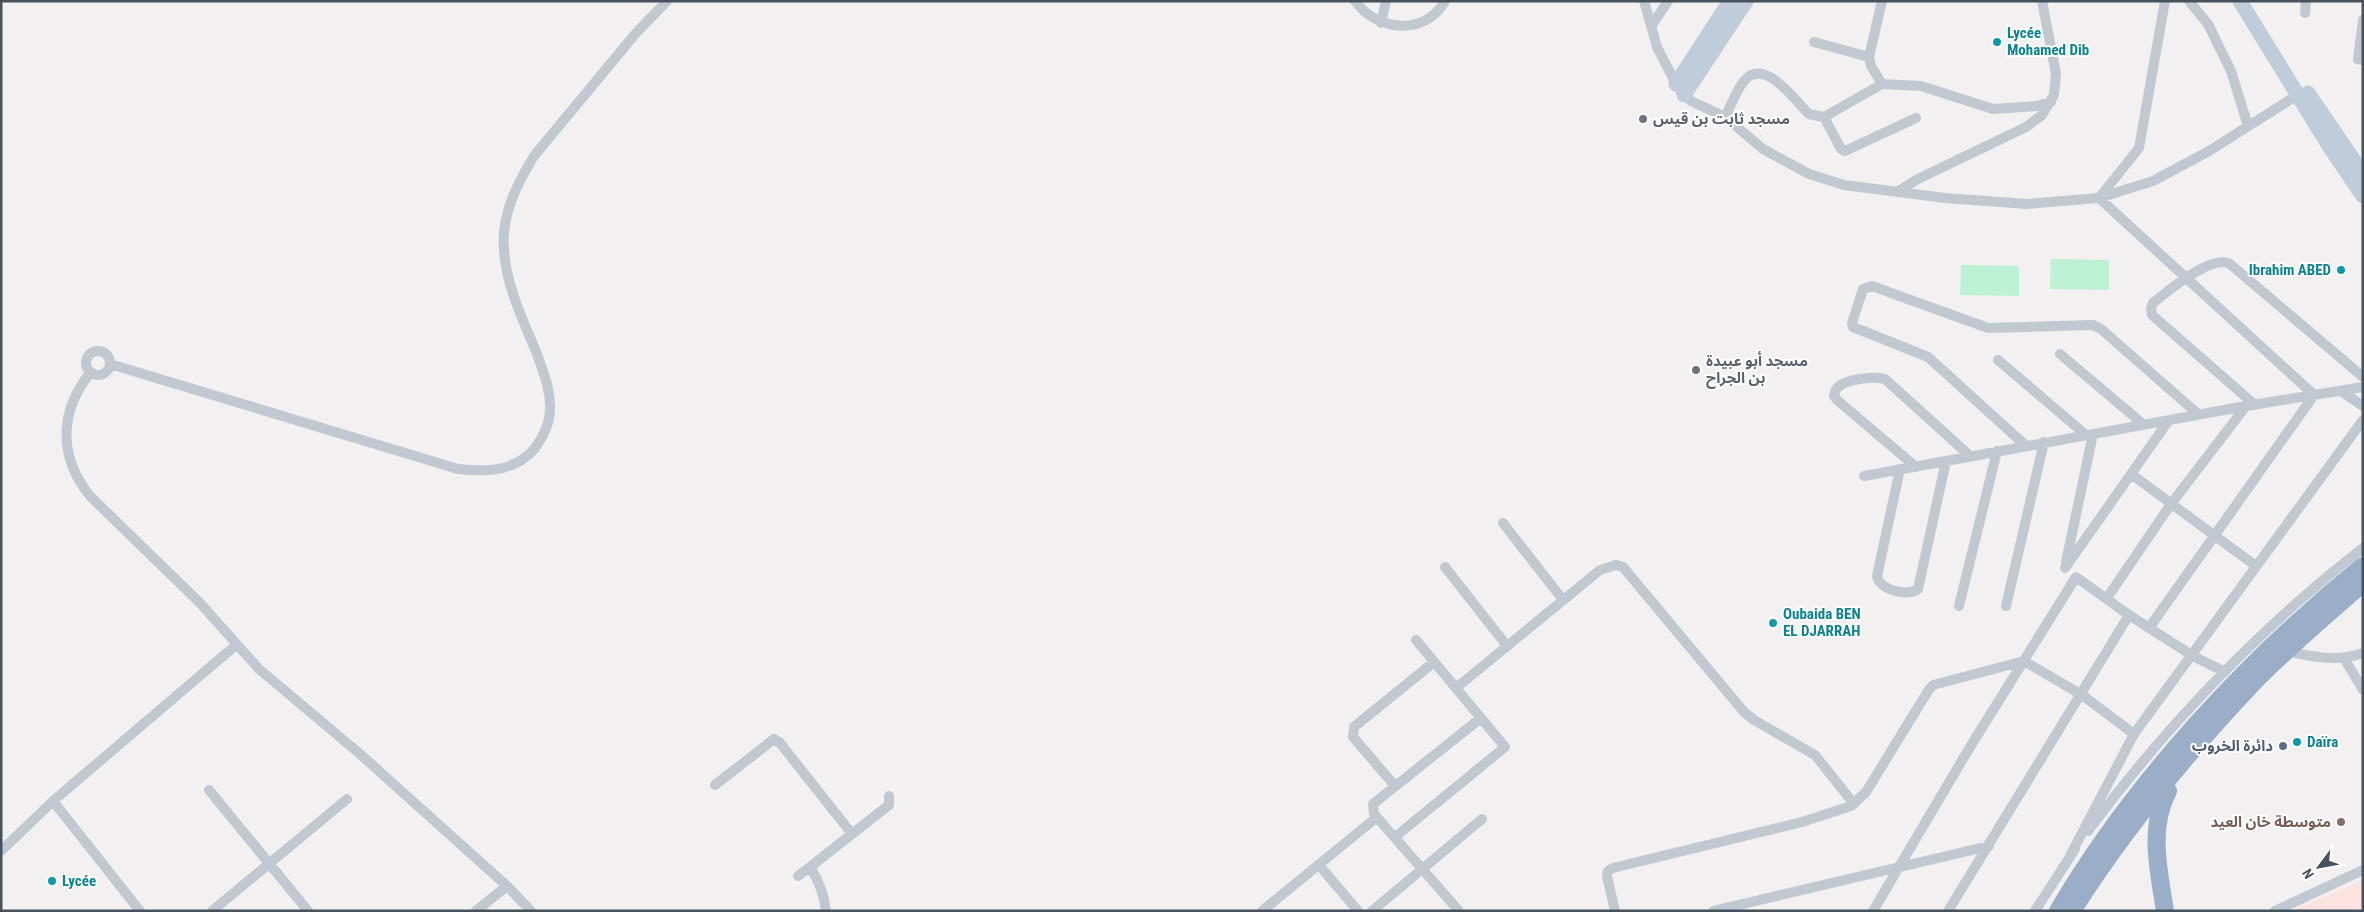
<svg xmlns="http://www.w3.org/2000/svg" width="2364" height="912" font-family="'Roboto Condensed','Noto Sans Arabic',sans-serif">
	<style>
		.medical { fill: #fce3e0 }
		.green { fill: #bcf2d3 }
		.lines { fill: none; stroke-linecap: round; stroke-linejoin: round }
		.minor { stroke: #c0c9d2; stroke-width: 10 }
		.secondary { stroke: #c1ccda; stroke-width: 15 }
		.trunk { stroke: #9aaec8; stroke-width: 18 }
		.culture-dot { fill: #0f9aa8; stroke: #fff; stroke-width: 2 }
		.worship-dot { fill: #6b7280; stroke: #fff; stroke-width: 2 }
		.service-dot { fill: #5c6f8a; stroke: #fff; stroke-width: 2 }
		.education-dot { fill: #8d6e63; stroke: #fff; stroke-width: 2 }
		.labels { text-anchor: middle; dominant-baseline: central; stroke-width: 4; stroke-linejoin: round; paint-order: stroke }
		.culture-label { font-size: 15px; font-weight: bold; fill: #0d838f; stroke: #fff; text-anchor: start }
		.worship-label { font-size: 15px; font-weight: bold; fill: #5b616d; stroke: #fff; text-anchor: start }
		.service-label { font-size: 15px; font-weight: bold; fill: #4e5e75; stroke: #fff; text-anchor: end }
		.education-label { font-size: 15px; font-weight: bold; fill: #785e54; stroke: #fff; text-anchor: end }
	</style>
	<rect width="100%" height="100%" fill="#f2f0f0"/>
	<path class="medical" d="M 2363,880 L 2363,911 L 2292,911 Z"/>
	<path class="green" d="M 2051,259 L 2109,260 L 2109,290 L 2050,289 Z
		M 1961,265 L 2019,266 L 2019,296 L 1960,295 Z"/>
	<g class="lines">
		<path class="minor" d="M 1355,1 C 1376,31 1425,37 1445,1
			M 1644,1 L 1657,47 L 1676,84 L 1684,95 L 1691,101 L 1725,117 L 1763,149 L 1809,174 L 1844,185 L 1945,198 L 2027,204 L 2099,198 L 2153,181 L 2209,151 L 2301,93
			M 1882,1 L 1869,57 L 1871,66 L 1882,84
			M 2189,1 L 2208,24 L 2231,71 L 2248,126
			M 2305,13 L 2306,1
			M 2363,20 L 2358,59 L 2363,60
			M 1381,23 L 1386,1
			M 1652,25 L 1668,1
			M 1814,42 L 1869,57
			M 1725,117 C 1731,106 1736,91 1744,81 C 1765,56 1795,101 1809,114 L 1824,117 L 1882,84 L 1921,86 L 1993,109 L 2036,106 L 2051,102
			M 1824,117 L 1841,149 L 1845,151 L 1916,118
			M 1897,192 L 1918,179 L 2026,127 L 2042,115 L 2054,95 L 2056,74 L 2042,1
			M86 363a12 12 0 1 1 24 0a12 12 0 1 1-24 0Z
			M 2060,354 L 2143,424
			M 1998,360 L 2086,435
			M 110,364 L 458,469 C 487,472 515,472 535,448 C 543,437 550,423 550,409 C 551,390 543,372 537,354 C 523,320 506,286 504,249 C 501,215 517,184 534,156 L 636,33 L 667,1
			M 91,372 C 59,411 58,456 90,496 L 200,603 L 259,669 L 360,754 L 507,886 L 531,911
			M 2341,391 L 2363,406
			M 2255,405 L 2152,315 L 2151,308 L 2153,303 C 2168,291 2211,254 2230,264 L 2363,377
			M 2025,445 L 1928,357 L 1853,327 L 1852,323 L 1863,289 L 1872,286 L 1988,328 L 2093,325 L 2101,329 L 2198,414
			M 1916,467 L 1837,400 L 1834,396 C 1835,393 1835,390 1837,388 C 1845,379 1874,376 1885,379 L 1970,456
			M 1900,469 L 1877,576 C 1879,590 1908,597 1918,589 L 1946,461
			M 2131,474 L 2256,566
			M 1864,476 L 2246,406 L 2363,387
			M 1503,523 L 1563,600
			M 2066,562 L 2093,434
			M 1445,567 L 1507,646
			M 2065,568 L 2169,420
			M 2107,598 L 2171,504 L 2246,406
			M 1959,606 L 1997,451
			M 2006,606 L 2044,442
			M 2129,615 L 2193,656 L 2225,672
			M 2149,628 L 2314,395 L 2099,198 L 2139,148 L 2165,1
			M 2287,651 C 2313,657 2337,662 2363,653
			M 2344,658 L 2363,690
			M 1456,688 L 1600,570 L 1616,565 L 1623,567 L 1744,712 L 1754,720 L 1815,755 L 1854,804
			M 715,785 L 774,739 L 780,743 L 852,834 L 810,867 C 819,881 824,894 826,911
			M 1395,786 L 1353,737 L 1354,727 L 1434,662
			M 209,790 L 308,911
			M 53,801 L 140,911
			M 2088,831 C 2165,727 2261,627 2363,548
			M 852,834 L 889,805 L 889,796
			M 1395,837 L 1505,747 L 1416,640
			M 1,851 L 53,801 L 236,645
			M 2071,854 L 2134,734 L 2363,420
			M 1319,865 L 1358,911
			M 798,876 L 810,867
			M 212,911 L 347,799
			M 476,911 L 507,886
			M 1262,911 L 1377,817
			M 1372,911 L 1482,819
			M 1459,911 L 1374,814 L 1373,804 L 1481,718
			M 1615,911 L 1607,876 L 1608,871 L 1613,868 L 1802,822 L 1851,806 L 1866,792 L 1928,691 L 1933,685 L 2024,661 L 2082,695 L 2134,734
			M 1713,911 L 1989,846
			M 1873,911 L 1970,747 L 2076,577 L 2129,615 L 1948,911
			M 2035,911 L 2075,849
			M 2275,911 L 2363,870"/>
		<path class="secondary" d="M 2240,1 L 2331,149 L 2363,196
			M 1676,84 L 1730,1
			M 2308,93 L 2363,174
			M 1684,95 L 1746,1"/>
		<path class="trunk" d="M 2058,911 C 2133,783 2248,659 2363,566
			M 2072,911 C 2122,832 2187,753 2251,685 C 2286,649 2325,616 2363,583
			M 2165,911 C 2159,871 2148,829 2168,791"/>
	</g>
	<g class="culture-dot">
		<circle cx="1997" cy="42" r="5"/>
		<circle cx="2341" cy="270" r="5"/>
		<circle cx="1773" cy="623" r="5"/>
		<circle cx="2297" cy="742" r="5"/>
		<circle cx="52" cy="881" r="5"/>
	</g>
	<g class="worship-dot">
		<circle cx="1643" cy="119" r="5"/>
		<circle cx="1696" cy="370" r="5"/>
	</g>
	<circle class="service-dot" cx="2283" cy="746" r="5"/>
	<circle class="education-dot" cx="2341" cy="822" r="5"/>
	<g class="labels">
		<g class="culture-label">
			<text x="2007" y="33">Lycée<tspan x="2007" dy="17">Mohamed Dib</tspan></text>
			<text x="2331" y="270" text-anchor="end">Ibrahim ABED</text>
			<text x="1783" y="614">Oubaida BEN<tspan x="1783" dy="17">EL DJARRAH</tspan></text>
			<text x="2307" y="742">Daïra</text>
			<text x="62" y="881">Lycée</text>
		</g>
		<g class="worship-label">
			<text x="1653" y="119">مسجد ثابت بن قيس</text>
			<text x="1706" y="361">مسجد أبو عبيدة<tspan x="1706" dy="17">بن الجراح</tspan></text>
		</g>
		<g class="service-label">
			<text x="2273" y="746">دائرة الخروب</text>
		</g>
		<g class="education-label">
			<text x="2331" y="822">متوسطة خان العيد</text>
		</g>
	</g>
	<rect width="2364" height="912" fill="none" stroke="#47525f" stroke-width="5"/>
	<g transform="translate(2319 867) rotate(238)" stroke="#ffffff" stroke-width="4" paint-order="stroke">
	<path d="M0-4L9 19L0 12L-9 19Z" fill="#47525f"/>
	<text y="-8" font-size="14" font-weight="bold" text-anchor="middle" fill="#47525f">N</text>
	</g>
</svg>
